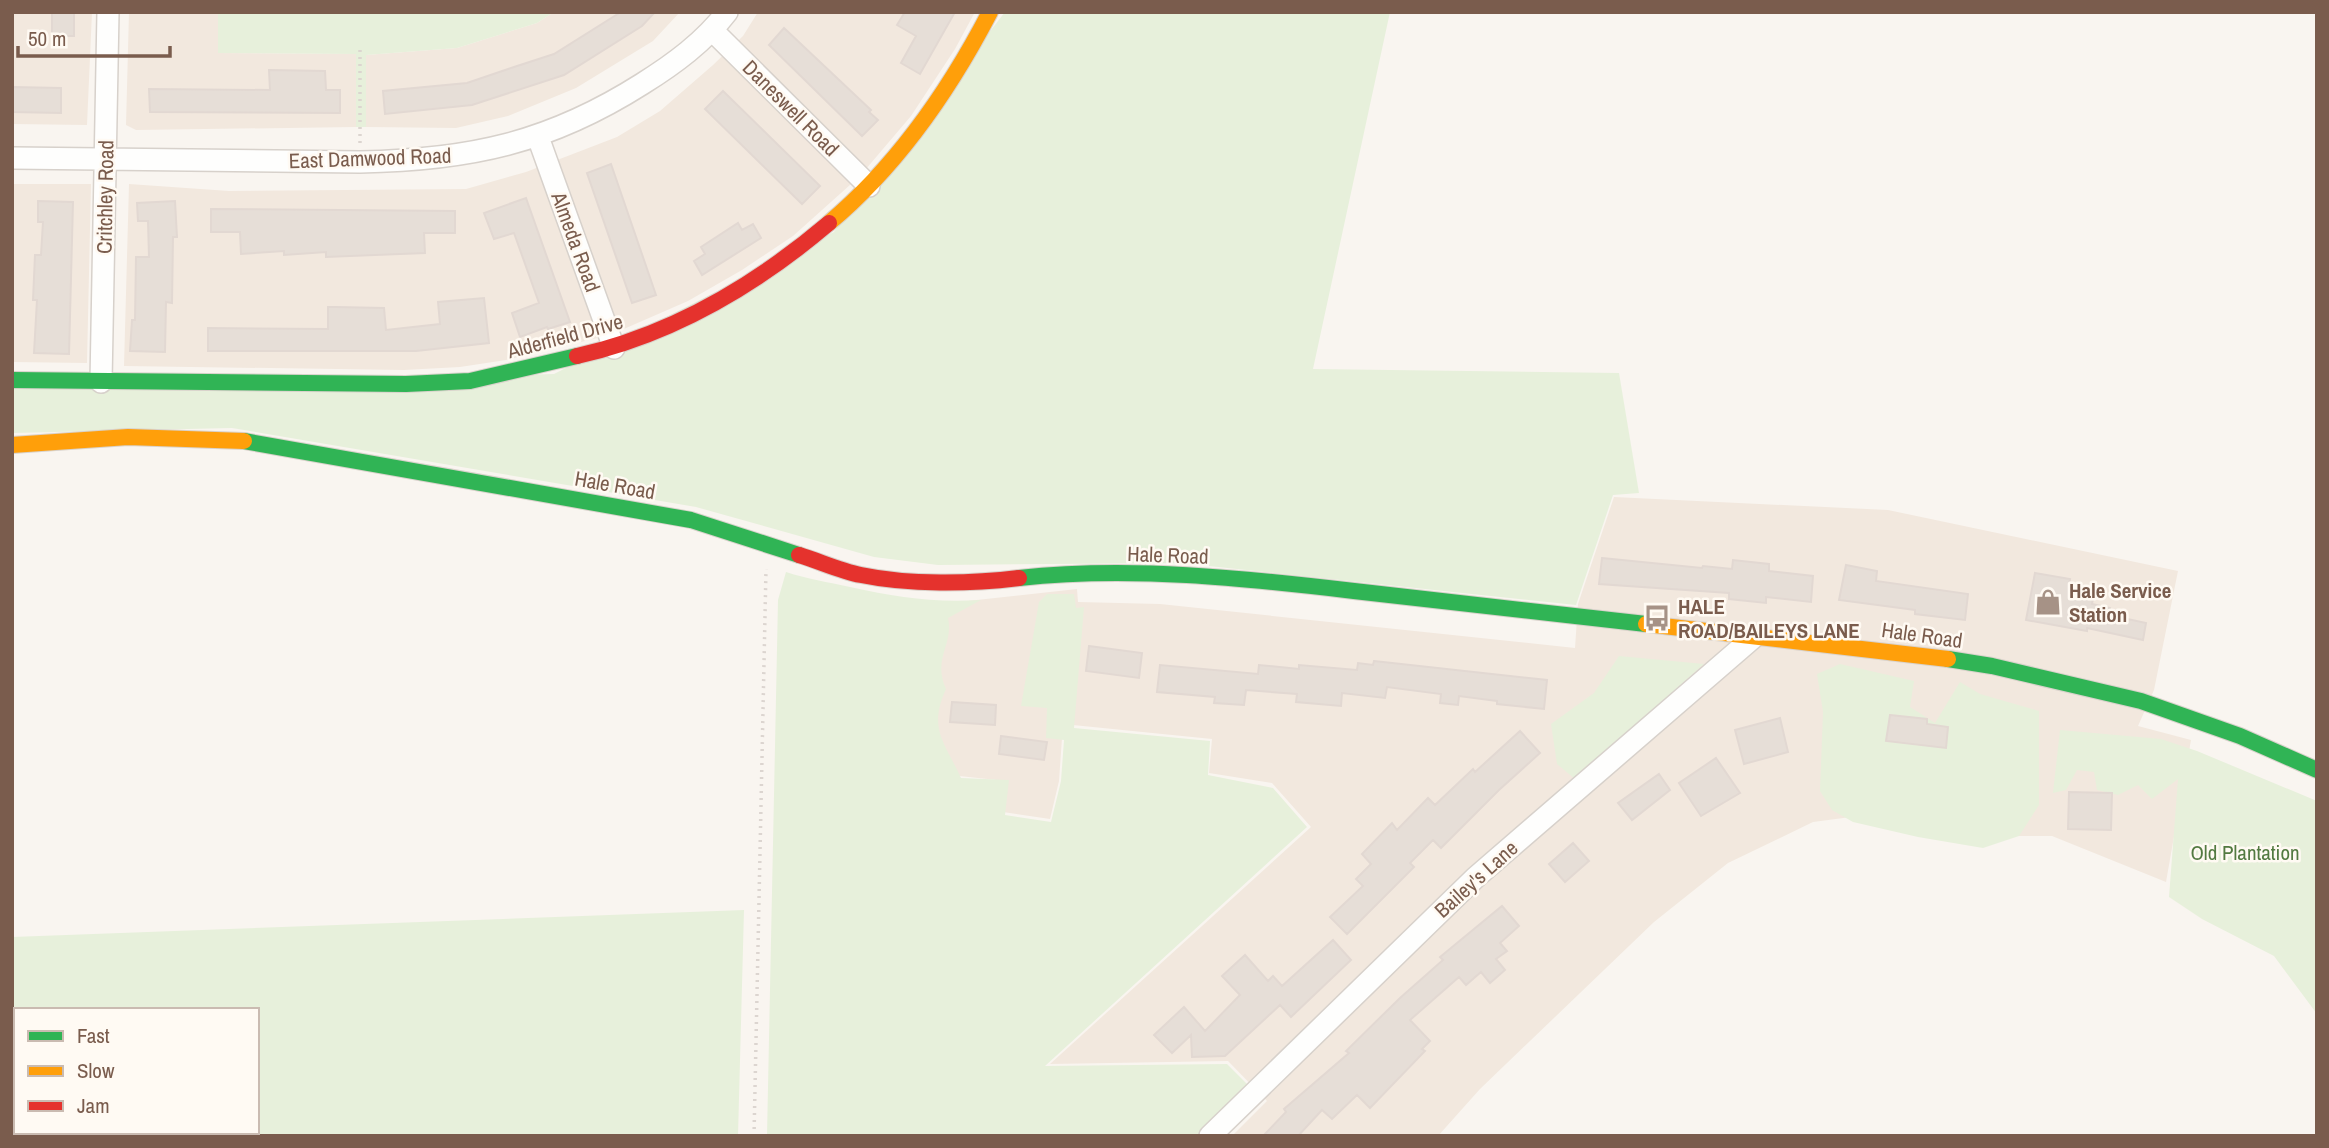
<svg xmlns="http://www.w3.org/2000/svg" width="2329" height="1148" font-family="'Archivo Narrow',sans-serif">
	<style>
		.residential { fill: #f2e8de }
		.green { fill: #e7f0db; fill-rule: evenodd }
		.building { fill: #e6ded7; stroke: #e2d8d2; stroke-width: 2 }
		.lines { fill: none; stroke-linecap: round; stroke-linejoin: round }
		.street-casing { stroke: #d7d1cb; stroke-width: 24 }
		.fast-casing { stroke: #d9d2cb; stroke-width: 18 }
		.slow-casing { stroke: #d9d2cb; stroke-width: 18 }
		.jam-casing { stroke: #d9d2cb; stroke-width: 18 }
		.path { stroke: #dcd5d0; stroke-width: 3.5; stroke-dasharray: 2 5; stroke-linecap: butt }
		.street { stroke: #fefefd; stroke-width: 21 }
		.fast { stroke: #30b455; stroke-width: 16 }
		.slow { stroke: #ff9f0a; stroke-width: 16 }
		.jam { stroke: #e5322d; stroke-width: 16 }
		.labels { text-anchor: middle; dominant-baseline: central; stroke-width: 5; stroke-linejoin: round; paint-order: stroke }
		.street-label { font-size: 21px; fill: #7a5c4d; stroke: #fffaf3 }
		.poi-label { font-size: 21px; font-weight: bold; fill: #7a5c4d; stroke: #fffaf3; text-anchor: start }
		.park-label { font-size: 21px; fill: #537a41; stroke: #fffaf3 }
	</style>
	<rect width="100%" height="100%" fill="#f9f5f0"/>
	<path class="residential" d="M 12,12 L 92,12 L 87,125 L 12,124 Z
		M 129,12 L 218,12 L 218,53 L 356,54 L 356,127 L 136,130 L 126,125 Z
		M 554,12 L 680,12 L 653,41 L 576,88 L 508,116 L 456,128 L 366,127 L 366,55 L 457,48 L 537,23 Z
		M 758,12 L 975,12 L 955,49 L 911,116 L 860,176 L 793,236 L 742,270 L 688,301 L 610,335 L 506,360 L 460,367 L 404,370 L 124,366 L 129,184 L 229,191 L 466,189 L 526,172 L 617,137 L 660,111 L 713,65 L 743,36 Z
		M 12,184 L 91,184 L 87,363 L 12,362 Z
		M 1614,497 L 1888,510 L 2178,571 L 2154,690 L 2138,726 L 2191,740 L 2166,882 L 2052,836 L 1933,836 L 1851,817 L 1813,822 L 1728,863 L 1654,922 L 1480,1089 L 1438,1136 L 1232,1136 L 1267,1101 L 1228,1061 L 1050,1064 L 1311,827 L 1272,783 L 1209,773 L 1212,739 L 1063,724 L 1059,781 L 1050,819 L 1003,812 L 1006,781 L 922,772 L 940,604 L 1077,589 L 1078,602 L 1160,604 L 1575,648 L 1578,604 Z"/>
	<path class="green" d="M 218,12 L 554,12 L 537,23 L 457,48 L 366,55 L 366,127 L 356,127 L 356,54 L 218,53 Z
		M 1005,12 L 1390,12 L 1313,369 L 1619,373 L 1639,493 L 1613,495 L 1576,605 L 1181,563 L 938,565 L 874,557 L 696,507 L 232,428 L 12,433 L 12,389 L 554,374 L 834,232 Z
		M 786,572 C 807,579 828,582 850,587 C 897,597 932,603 981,600 L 948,618 C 954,645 932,658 946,689 C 928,729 944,741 961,778 L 1009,780 L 1005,815 L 1051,822 L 1061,781 L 1064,740 L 1046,738 L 1047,708 L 1021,706 L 1039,602 L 1047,594 L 1074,594 L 1076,608 L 1084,607 L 1074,728 L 1210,741 L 1208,775 L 1273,788 L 1307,827 L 1045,1066 L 1227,1064 L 1250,1087 L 1198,1136 L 767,1136 L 778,600 Z
		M 1619,656 L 1704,664 L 1575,779 L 1557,764 L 1551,724 L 1594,693 Z
		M 1840,664 L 1914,681 L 1910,707 L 1935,723 L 1960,682 L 1980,694 L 2039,711 L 2039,805 L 2019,836 L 1983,848 L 1918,837 L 1853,822 L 1832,810 L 1820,791 L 1823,712 L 1817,674 Z
		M 2060,730 L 2161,739 L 2197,751 L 2317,801 L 2317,1014 L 2274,956 L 2202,919 L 2169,897 L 2178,779 L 2152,799 L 2138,785 L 2118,795 L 2097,790 L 2094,772 L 2077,770 L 2066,790 L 2053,793 Z
		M 744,910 L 738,1136 L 12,1136 L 12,937 ZM 16,1010 L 257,1010 L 257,1132 L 16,1132 Z"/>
	<path class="building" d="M 52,12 L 74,12 L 74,36 L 52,36 Z
		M 621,12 L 655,12 L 642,26 L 564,75 L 472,105 L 385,114 L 383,91 L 467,83 L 514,67 L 554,54 Z
		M 905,12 L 955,12 L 920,74 L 901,63 L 916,36 L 897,25 Z
		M 784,28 L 871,110 L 869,112 L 878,120 L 862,136 L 769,45 Z
		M 269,70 L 325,71 L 326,90 L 340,90 L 340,113 L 150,112 L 149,89 L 270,90 Z
		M 12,87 L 61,88 L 61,113 L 12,112 Z
		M 723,91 L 820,186 L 802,204 L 705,109 Z
		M 611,164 L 656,295 L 632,303 L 587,173 Z
		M 526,198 L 570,322 L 548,329 L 547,327 L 520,337 L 512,313 L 539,303 L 514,233 L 494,239 L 484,213 Z
		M 38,201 L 73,202 L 69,354 L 34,353 L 37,300 L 33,300 L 35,255 L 41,255 L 43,222 L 38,222 Z
		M 175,201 L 177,237 L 173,237 L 172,303 L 166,302 L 165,352 L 130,351 L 132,320 L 135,320 L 136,257 L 149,257 L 148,221 L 138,221 L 137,203 Z
		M 211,209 L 455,211 L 455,233 L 424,233 L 425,253 L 326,257 L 326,252 L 284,255 L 284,251 L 241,254 L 240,232 L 211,232 Z
		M 738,223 L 742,230 L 753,224 L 761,238 L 702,275 L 694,261 L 705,254 L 701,247 Z
		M 484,298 L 489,343 L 416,351 L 208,351 L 208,328 L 328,329 L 328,307 L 336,307 L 384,308 L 386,330 L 440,324 L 438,302 Z
		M 1602,558 L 1702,568 L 1703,566 L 1732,569 L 1733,560 L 1769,564 L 1769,571 L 1813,576 L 1811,602 L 1766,597 L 1766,603 L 1729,599 L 1729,593 L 1599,584 Z
		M 1846,565 L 1877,571 L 1876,581 L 1968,594 L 1965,620 L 1915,614 L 1915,610 L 1839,600 Z
		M 2035,573 L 2070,579 L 2069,584 L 2095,588 L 2092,604 L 2110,608 L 2109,615 L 2146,623 L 2143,640 L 2087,628 L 2087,631 L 2026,620 Z
		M 1089,646 L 1142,653 L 1139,678 L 1086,671 Z
		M 1374,661 L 1547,680 L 1544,709 L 1497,704 L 1497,701 L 1459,696 L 1458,705 L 1440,703 L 1441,694 L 1387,687 L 1385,698 L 1342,693 L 1341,706 L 1296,702 L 1297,694 L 1246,690 L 1244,705 L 1214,703 L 1215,697 L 1157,692 L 1160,665 L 1258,674 L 1259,665 L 1299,669 L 1299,665 L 1357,670 L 1358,663 L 1373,665 Z
		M 952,702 L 996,705 L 995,725 L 950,722 Z
		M 1890,715 L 1927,719 L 1927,724 L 1948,727 L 1946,748 L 1886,741 Z
		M 1780,718 L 1788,752 L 1744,764 L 1735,730 Z
		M 1520,731 L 1540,753 L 1499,790 L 1441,848 L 1433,840 L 1410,863 L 1414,867 L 1347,934 L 1330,917 L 1363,886 L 1356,879 L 1371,864 L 1362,854 L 1392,823 L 1397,830 L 1428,798 L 1435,805 L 1473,769 L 1475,772 Z
		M 1001,736 L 1047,742 L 1044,760 L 999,754 Z
		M 1716,758 L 1740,793 L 1701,816 L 1679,783 Z
		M 1659,774 L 1670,790 L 1632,820 L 1618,803 Z
		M 2069,792 L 2112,793 L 2111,830 L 2068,829 Z
		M 1573,843 L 1589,861 L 1565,882 L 1549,864 Z
		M 1502,906 L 1519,926 L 1500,943 L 1507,951 L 1496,959 L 1505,970 L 1490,983 L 1481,972 L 1466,985 L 1459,977 L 1410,1020 L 1430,1041 L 1422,1049 L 1425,1051 L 1370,1108 L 1357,1095 L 1332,1119 L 1322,1110 L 1298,1136 L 1263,1136 L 1286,1112 L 1284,1109 L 1349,1053 L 1346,1051 L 1400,998 L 1443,960 L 1440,957 Z
		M 1333,940 L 1351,960 L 1291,1017 L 1280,1005 L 1225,1056 L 1192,1057 L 1191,1035 L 1172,1053 L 1154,1035 L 1184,1007 L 1205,1031 L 1240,995 L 1222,976 L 1245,955 L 1268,981 L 1273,976 L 1282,986 Z"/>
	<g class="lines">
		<g class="street-casing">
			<path id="street" d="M 713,31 L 869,186
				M 538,137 L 614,348
				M 12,158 L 360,162 C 469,160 549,143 642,84 C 674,64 704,42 727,12
				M 101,382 L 108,12
				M 1210,1136 L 1475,878 L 1755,636"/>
		</g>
		<g class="fast-casing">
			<path id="fast" d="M 12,380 L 406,384 L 470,381 L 577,356
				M 244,441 L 691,520 L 799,555
				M 1019,578 C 1130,566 1244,578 1354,591 C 1452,602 1549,613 1646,624
				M 1948,659 L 1992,666 L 2141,701 L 2240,736 L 2317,770"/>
		</g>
		<g class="slow-casing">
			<path id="slow" d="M 829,223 C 898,165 949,91 990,12
				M 12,445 L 128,437 L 244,441
				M 1646,624 L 1948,659"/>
		</g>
		<g class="jam-casing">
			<path id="jam" d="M 577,356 C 671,335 756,285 829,223
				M 799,555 C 819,561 840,571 861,575 C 909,585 971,584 1019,578"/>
		</g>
		<path class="path" d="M 360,143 L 360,45
			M 754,1136 L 766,569"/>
		<use href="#street" class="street"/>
		<use href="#fast" class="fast"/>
		<use href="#slow" class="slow"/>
		<use href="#jam" class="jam"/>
	</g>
	<defs>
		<g id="shop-bare" transform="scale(2.1)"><path d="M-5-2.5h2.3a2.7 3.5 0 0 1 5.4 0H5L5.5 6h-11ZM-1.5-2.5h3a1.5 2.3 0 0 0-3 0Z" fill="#a69286" stroke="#fffaf3" stroke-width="2.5" paint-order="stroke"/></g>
		<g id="bus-bare" transform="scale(2.1)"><path d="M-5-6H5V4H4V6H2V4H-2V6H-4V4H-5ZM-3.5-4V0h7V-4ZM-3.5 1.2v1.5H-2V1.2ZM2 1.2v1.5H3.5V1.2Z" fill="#a69286" stroke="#fffaf3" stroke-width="2.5" paint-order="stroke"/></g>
	</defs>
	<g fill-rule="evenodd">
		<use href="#shop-bare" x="2048" y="602"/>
		<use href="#bus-bare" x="1657" y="618"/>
	</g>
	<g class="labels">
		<g class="street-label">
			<text transform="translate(791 108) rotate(45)">Daneswell Road</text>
			<text transform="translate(370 158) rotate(-2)">East Damwood Road</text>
			<text transform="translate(105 197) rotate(-89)">Critchley Road</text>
			<text transform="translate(576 242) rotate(70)">Almeda Road</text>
			<text transform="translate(565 336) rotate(-15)">Alderfield Drive</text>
			<text transform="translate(615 485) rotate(10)">Hale Road</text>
			<text transform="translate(1168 555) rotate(2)">Hale Road</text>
			<text transform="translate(1922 635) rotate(8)">Hale Road</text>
			<text transform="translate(1476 879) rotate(-42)">Bailey's Lane</text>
		</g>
		<g class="poi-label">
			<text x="2069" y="590">Hale Service<tspan x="2069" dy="24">Station</tspan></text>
			<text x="1678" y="606">HALE<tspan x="1678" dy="24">ROAD/BAILEYS LANE</tspan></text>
		</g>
		<g class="park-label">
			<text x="2245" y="852">Old Plantation</text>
		</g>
	</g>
	<rect width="2329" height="1148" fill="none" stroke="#7a5c4d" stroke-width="28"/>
	<rect x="14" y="1008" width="245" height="126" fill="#fffaf3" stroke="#cabbb1" stroke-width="2"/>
	<rect x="28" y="1031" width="35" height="10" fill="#30b455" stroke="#cabbb1" stroke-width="2"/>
	<text x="77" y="1043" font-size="21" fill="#7a5c4d">Fast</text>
	<rect x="28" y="1066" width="35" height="10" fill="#ff9f0a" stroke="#cabbb1" stroke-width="2"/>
	<text x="77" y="1078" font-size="21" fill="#7a5c4d">Slow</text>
	<rect x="28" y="1101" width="35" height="10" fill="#e5322d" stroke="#cabbb1" stroke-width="2"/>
	<text x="77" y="1113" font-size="21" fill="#7a5c4d">Jam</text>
	<path d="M18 46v10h152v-10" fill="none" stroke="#7a5c4d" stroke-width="3.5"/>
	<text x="28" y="46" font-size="21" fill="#7a5c4d" stroke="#fffaf3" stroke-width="5" paint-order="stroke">50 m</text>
</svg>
